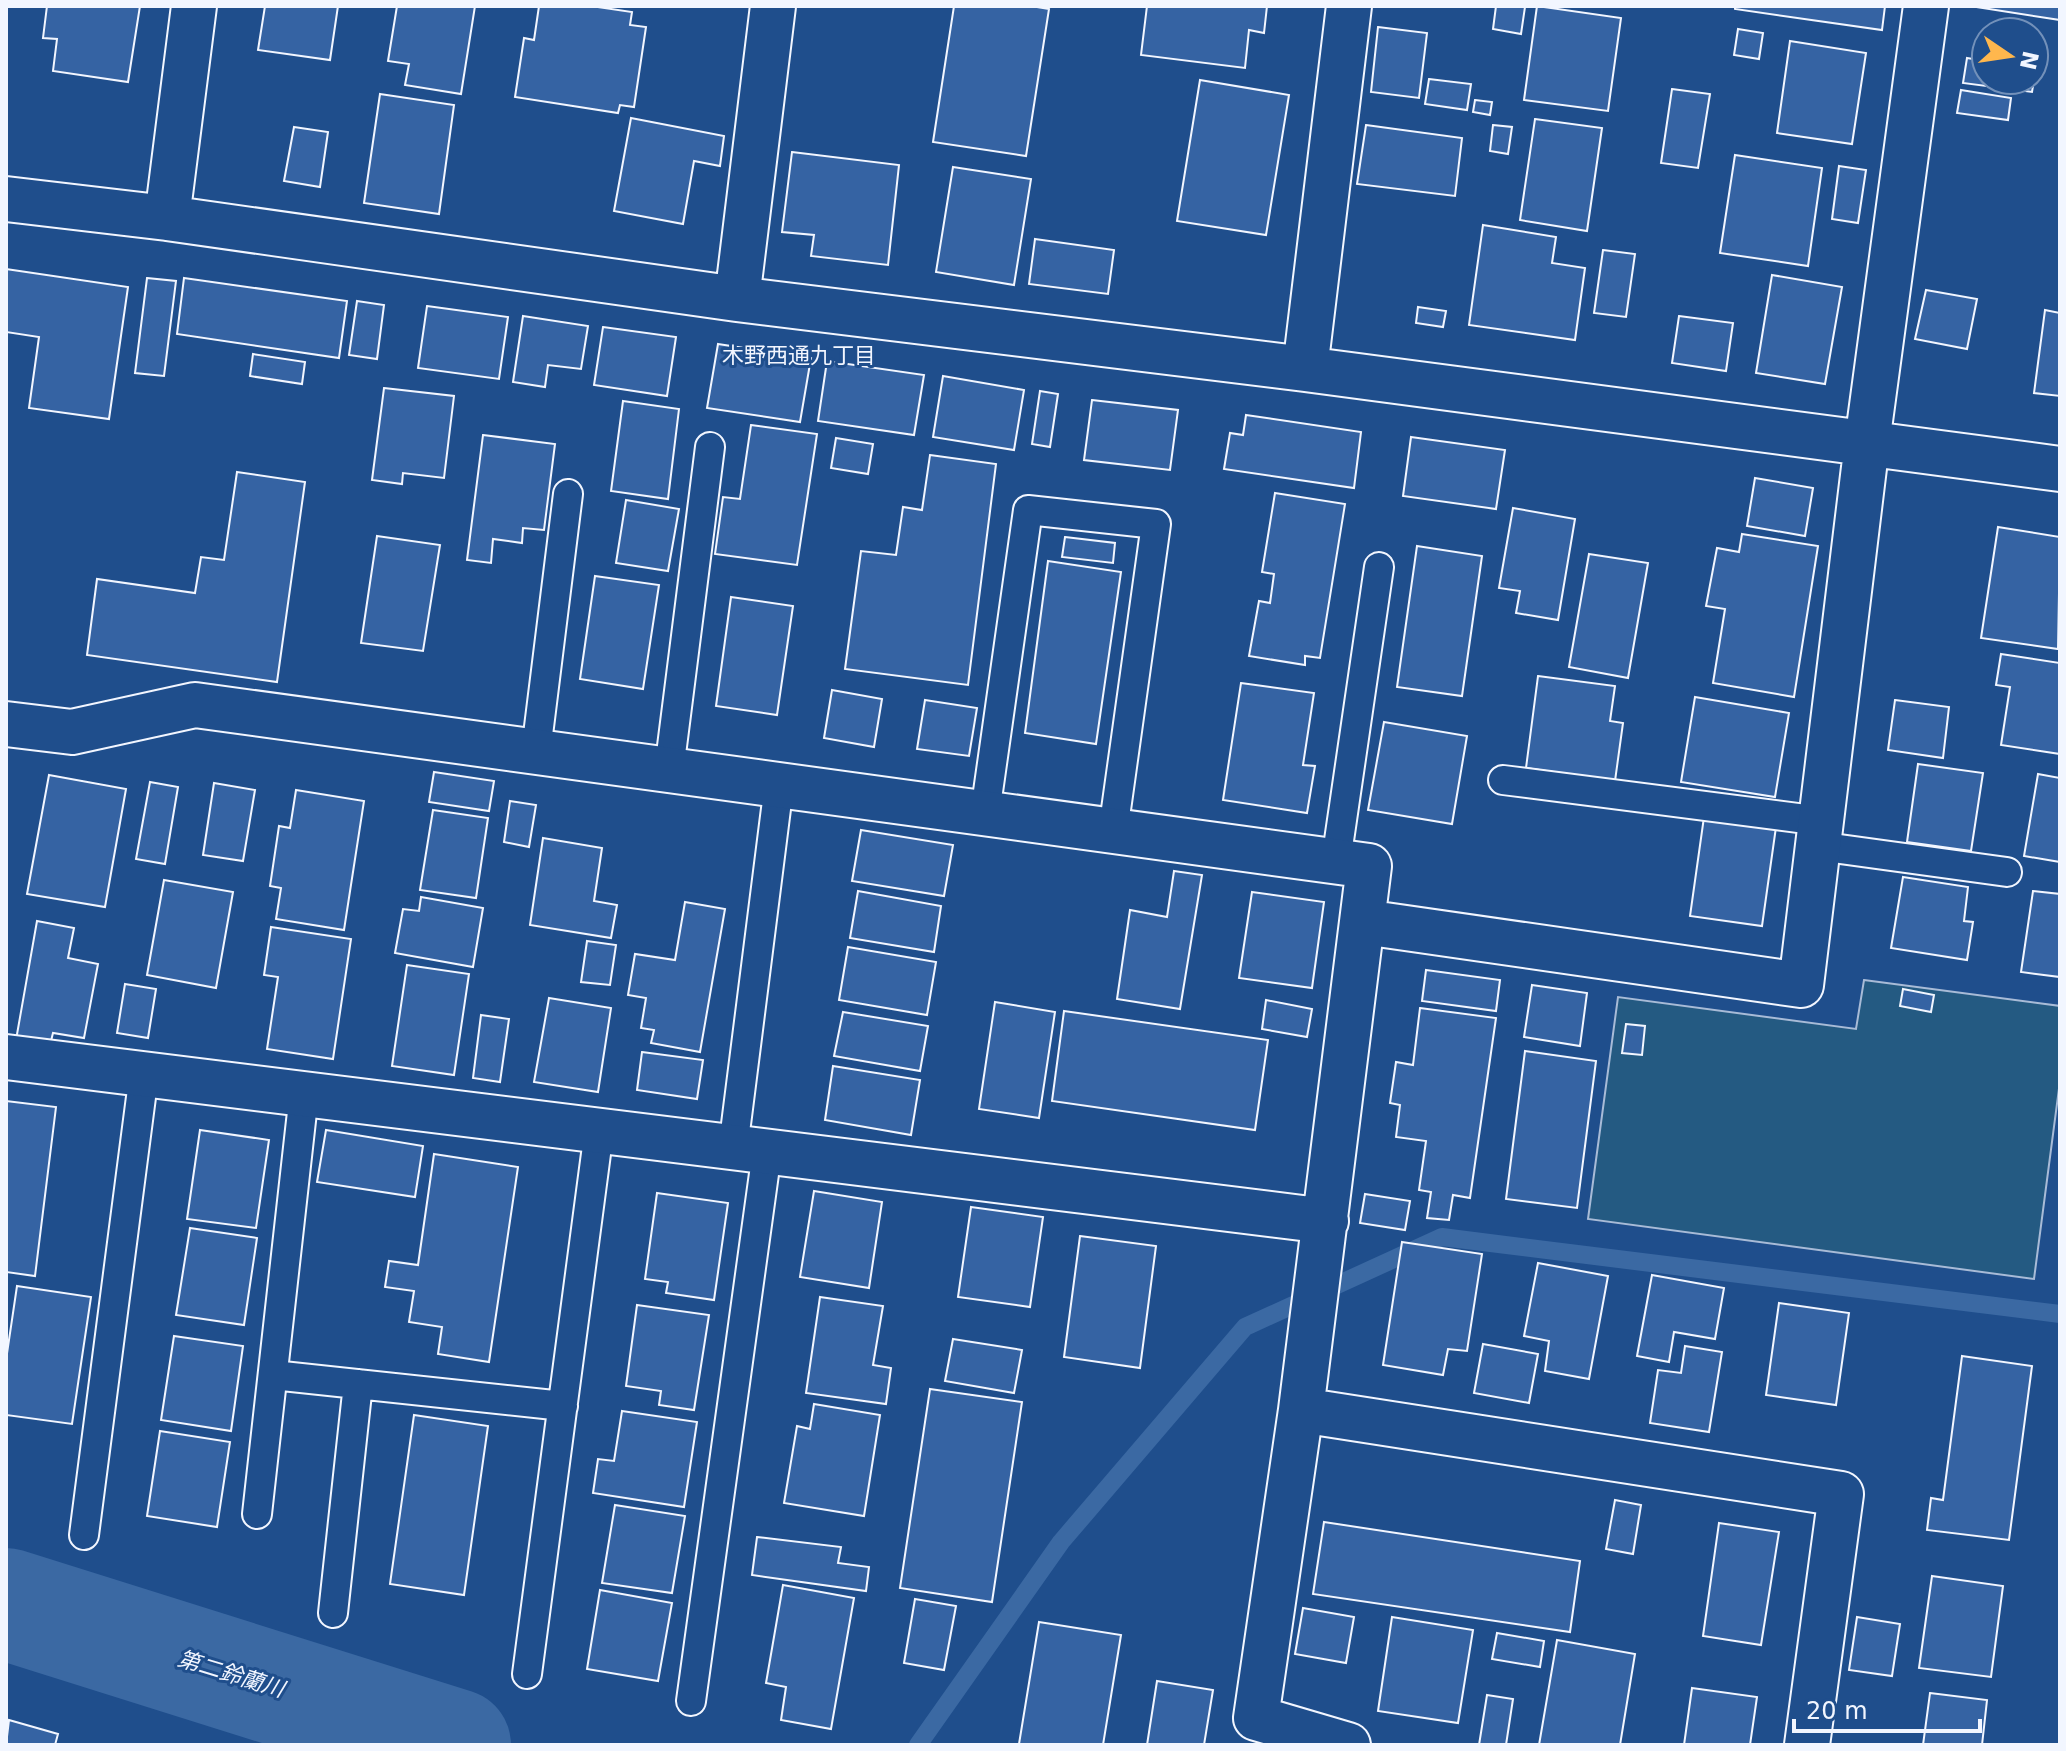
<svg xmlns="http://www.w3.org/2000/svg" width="2066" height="1751" font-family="'DejaVu Sans','Noto Sans JP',sans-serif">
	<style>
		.green { fill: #245a82; stroke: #a8bbd7; stroke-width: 2 }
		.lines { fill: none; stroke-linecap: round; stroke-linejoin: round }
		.stream { stroke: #3b69a3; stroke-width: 18 }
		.river { stroke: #3b69a3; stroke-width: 112 }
		.building { fill: #3563a3; stroke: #f2f6ff; stroke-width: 2 }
		.service-casing { stroke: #f2f6ff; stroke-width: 32 }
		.minor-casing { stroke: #f2f6ff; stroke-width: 48 }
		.service { stroke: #1f4e8c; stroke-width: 28 }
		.minor { stroke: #1f4e8c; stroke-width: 44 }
		.labels { text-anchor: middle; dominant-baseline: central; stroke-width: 6; stroke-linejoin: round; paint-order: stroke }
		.neighbourhood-label { font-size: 22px; fill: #f2f6ff; stroke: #1f4e8c }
		.water-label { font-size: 22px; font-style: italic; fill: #f2f6ff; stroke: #1f4e8c }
	</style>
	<rect width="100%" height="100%" fill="#1f4e8c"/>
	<path class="green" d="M 1864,980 L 2060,1006 L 2060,1081 L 2034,1279 L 1588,1219 L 1618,997 L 1856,1029 Z"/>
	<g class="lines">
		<path class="stream" d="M 918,1745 L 1061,1542 L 1245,1327 L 1442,1237 L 2060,1314"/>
		<path class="river" d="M 6,1604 L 455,1745"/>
	</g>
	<path class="building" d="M 47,6 L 140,6 L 128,82 L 53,71 L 57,39 L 43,38 Z
		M 265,6 L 338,6 L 330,60 L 258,50 Z
		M 397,6 L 475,6 L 461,94 L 405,85 L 409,64 L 388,61 Z
		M 539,6 L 591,6 L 632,12 L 630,25 L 646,27 L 634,107 L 620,105 L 618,113 L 515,97 L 524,38 L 534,40 Z
		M 954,6 L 1031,6 L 1049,9 L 1026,156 L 933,142 Z
		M 1147,6 L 1267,6 L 1264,33 L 1249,30 L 1245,68 L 1141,55 Z
		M 1496,6 L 1525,7 L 1521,34 L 1493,29 Z
		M 1537,6 L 1621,18 L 1608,111 L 1524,100 Z
		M 1735,6 L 1885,6 L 1882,30 L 1735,9 Z
		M 1970,6 L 2060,6 L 2060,20 Z
		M 1378,27 L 1427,33 L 1419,98 L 1371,92 Z
		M 1738,29 L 1763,33 L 1759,59 L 1734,55 Z
		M 1790,41 L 1866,53 L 1852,144 L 1777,133 Z
		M 1967,58 L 1986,61 L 1986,80 L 2034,80 L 2032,92 L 1963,83 Z
		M 1429,79 L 1471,84 L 1467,110 L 1425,104 Z
		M 1200,80 L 1289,95 L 1266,235 L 1177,221 Z
		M 1672,89 L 1710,94 L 1698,168 L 1661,163 Z
		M 1961,90 L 2011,98 L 2008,120 L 1957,113 Z
		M 380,94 L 454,105 L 439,214 L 364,203 Z
		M 1475,100 L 1492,102 L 1490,115 L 1473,112 Z
		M 631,118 L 724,136 L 720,166 L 694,161 L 683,224 L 614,211 Z
		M 1535,119 L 1602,128 L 1587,231 L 1520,220 Z
		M 1366,125 L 1462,138 L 1455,196 L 1357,184 Z
		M 1493,125 L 1512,127 L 1508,154 L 1490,151 Z
		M 294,127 L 328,132 L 320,187 L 284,181 Z
		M 792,152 L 899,165 L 888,265 L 811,256 L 814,235 L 782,232 Z
		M 1735,155 L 1822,168 L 1808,266 L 1720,253 Z
		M 1839,166 L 1866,170 L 1858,223 L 1832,219 Z
		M 953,167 L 1031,179 L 1014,285 L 936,272 Z
		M 1483,225 L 1556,237 L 1552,263 L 1585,268 L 1575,340 L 1469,325 Z
		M 1035,239 L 1114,250 L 1108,294 L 1029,284 Z
		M 1603,250 L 1635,254 L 1626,317 L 1594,313 Z
		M 6,269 L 128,287 L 109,419 L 29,408 L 39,337 L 6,332 Z
		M 1772,275 L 1842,287 L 1825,384 L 1756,373 Z
		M 147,278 L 176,281 L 164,376 L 135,373 Z
		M 184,278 L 347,301 L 339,358 L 177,334 Z
		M 1926,290 L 1977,299 L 1967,349 L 1915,339 Z
		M 357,301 L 384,305 L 377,359 L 349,355 Z
		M 427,306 L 508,317 L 499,379 L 418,368 Z
		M 1418,307 L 1446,311 L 1443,327 L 1416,323 Z
		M 2045,310 L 2060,313 L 2060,396 L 2034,393 Z
		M 523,316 L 588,326 L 581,369 L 548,365 L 545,387 L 513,382 Z
		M 1679,316 L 1733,323 L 1726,371 L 1672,363 Z
		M 603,327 L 676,337 L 667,396 L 594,385 Z
		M 718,344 L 811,358 L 800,422 L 707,408 Z
		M 253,354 L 305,362 L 302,384 L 250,376 Z
		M 827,361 L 924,375 L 914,435 L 818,421 Z
		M 943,376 L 1024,390 L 1014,450 L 933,437 Z
		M 384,388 L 454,396 L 444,478 L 403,473 L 402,484 L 372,480 Z
		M 1040,391 L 1058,394 L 1050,447 L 1032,444 Z
		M 1092,400 L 1178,410 L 1170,470 L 1084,460 Z
		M 623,401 L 679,409 L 668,499 L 611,491 Z
		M 1246,415 L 1361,432 L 1354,488 L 1224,469 L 1230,433 L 1243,435 Z
		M 751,425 L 817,434 L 797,565 L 715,554 L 723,497 L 740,499 Z
		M 483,435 L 555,444 L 544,530 L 523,528 L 522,543 L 493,539 L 491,563 L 467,560 Z
		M 1411,437 L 1505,450 L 1496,509 L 1403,496 Z
		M 836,438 L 873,444 L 868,474 L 831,468 Z
		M 930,455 L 996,464 L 968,685 L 845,669 L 861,551 L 896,555 L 903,507 L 922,510 Z
		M 237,472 L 305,482 L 277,682 L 87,655 L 97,579 L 195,593 L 201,557 L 224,560 Z
		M 1755,478 L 1813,488 L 1805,536 L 1747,526 Z
		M 1275,493 L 1345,504 L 1320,658 L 1305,656 L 1305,665 L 1249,656 L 1259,601 L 1270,603 L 1274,574 L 1262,572 Z
		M 626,500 L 679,509 L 668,571 L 616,563 Z
		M 1513,508 L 1575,519 L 1558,620 L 1516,613 L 1520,591 L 1499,588 Z
		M 1998,527 L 2060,537 L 2058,649 L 1981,638 Z
		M 1742,534 L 1818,546 L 1794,697 L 1713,683 L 1725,609 L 1706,606 L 1717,548 L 1739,552 Z
		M 377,536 L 440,545 L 423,651 L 361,643 Z
		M 1065,537 L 1115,543 L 1113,563 L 1062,557 Z
		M 1417,546 L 1482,556 L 1462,696 L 1397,687 Z
		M 1589,554 L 1648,563 L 1628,678 L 1569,667 Z
		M 1048,561 L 1121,572 L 1096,744 L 1025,733 Z
		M 595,576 L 659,585 L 643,689 L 580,679 Z
		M 731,597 L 793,606 L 777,715 L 716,706 Z
		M 2001,654 L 2060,663 L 2060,754 L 2001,745 L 2010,687 L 1996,685 Z
		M 1538,676 L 1615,686 L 1610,721 L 1623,723 L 1615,781 L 1526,768 Z
		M 1241,683 L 1314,693 L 1303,765 L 1315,766 L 1307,813 L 1223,800 Z
		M 832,690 L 882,699 L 874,747 L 824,738 Z
		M 1695,697 L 1789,713 L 1775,797 L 1681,782 Z
		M 925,700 L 977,708 L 969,756 L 917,749 Z
		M 1895,700 L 1949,707 L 1943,758 L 1888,750 Z
		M 1384,722 L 1467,736 L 1452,824 L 1368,810 Z
		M 1918,764 L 1983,773 L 1971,851 L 1907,842 Z
		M 434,772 L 494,781 L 489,811 L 429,802 Z
		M 2038,774 L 2060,778 L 2060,862 L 2024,856 Z
		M 49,775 L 126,789 L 105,907 L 27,894 Z
		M 150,782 L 178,787 L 165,864 L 136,859 Z
		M 214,783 L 255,790 L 243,861 L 203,855 Z
		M 296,790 L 364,801 L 344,930 L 276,919 L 281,888 L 270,886 L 279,826 L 290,828 Z
		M 510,801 L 536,805 L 529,847 L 504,842 Z
		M 433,810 L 488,818 L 476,898 L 420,890 Z
		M 1704,817 L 1776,827 L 1762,926 L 1690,916 Z
		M 861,830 L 953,845 L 944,896 L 852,881 Z
		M 543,838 L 602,848 L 594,901 L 617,905 L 611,938 L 530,925 Z
		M 1174,871 L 1202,875 L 1180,1009 L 1117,999 L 1130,910 L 1167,917 Z
		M 1903,877 L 1968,887 L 1964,921 L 1973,922 L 1967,960 L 1891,948 Z
		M 164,880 L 233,892 L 216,988 L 147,975 Z
		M 858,891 L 941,906 L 934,952 L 850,938 Z
		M 2033,891 L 2060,894 L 2060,977 L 2021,972 Z
		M 1252,892 L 1324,902 L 1312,988 L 1239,978 Z
		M 421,897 L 483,908 L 473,967 L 395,953 L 403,909 L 419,911 Z
		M 685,902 L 725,909 L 700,1052 L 651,1043 L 654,1030 L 641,1028 L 646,998 L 628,995 L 635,954 L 675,960 Z
		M 37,921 L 74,928 L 68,958 L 98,964 L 84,1038 L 53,1033 L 50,1045 L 16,1040 Z
		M 271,927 L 351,939 L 333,1059 L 267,1049 L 278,977 L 264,975 Z
		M 587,941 L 616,945 L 610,985 L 581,982 Z
		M 848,947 L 936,962 L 927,1015 L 839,1000 Z
		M 407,965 L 469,974 L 454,1075 L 392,1066 Z
		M 1426,970 L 1500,980 L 1496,1011 L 1422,1001 Z
		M 125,984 L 156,989 L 148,1038 L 117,1033 Z
		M 1532,985 L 1587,993 L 1580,1046 L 1524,1037 Z
		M 1903,989 L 1934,995 L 1931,1012 L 1900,1006 Z
		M 549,998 L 611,1008 L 598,1092 L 534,1082 Z
		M 1266,1000 L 1312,1009 L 1307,1037 L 1262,1029 Z
		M 995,1002 L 1055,1012 L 1039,1118 L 979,1109 Z
		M 1420,1008 L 1496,1018 L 1470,1198 L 1453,1195 L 1449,1220 L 1427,1218 L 1431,1192 L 1419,1190 L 1426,1141 L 1396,1137 L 1400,1105 L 1390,1103 L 1396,1062 L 1413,1065 Z
		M 1064,1011 L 1268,1040 L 1255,1130 L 1052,1101 Z
		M 843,1012 L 928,1026 L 920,1071 L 834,1056 Z
		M 481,1015 L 509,1019 L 500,1082 L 473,1078 Z
		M 1626,1024 L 1645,1026 L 1642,1055 L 1622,1053 Z
		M 1525,1051 L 1596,1061 L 1577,1208 L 1506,1199 Z
		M 642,1052 L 703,1060 L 697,1099 L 637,1090 Z
		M 833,1066 L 920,1080 L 911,1135 L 825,1120 Z
		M 6,1101 L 56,1107 L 35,1276 L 6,1272 Z
		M 200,1130 L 269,1140 L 256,1228 L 187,1219 Z
		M 326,1130 L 423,1146 L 415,1197 L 317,1182 Z
		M 434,1154 L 518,1167 L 489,1362 L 438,1354 L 442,1327 L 409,1322 L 414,1291 L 385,1287 L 389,1261 L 418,1265 Z
		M 814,1191 L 882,1202 L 869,1288 L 800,1277 Z
		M 657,1193 L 728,1203 L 714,1300 L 666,1293 L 668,1282 L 645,1279 Z
		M 1365,1194 L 1410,1201 L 1405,1230 L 1360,1223 Z
		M 971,1207 L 1043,1217 L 1030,1307 L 958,1297 Z
		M 190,1228 L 257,1238 L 244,1325 L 176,1315 Z
		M 1080,1236 L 1156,1246 L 1140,1368 L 1064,1357 Z
		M 1402,1242 L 1482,1254 L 1467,1351 L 1448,1349 L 1443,1375 L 1383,1365 Z
		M 1538,1263 L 1608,1276 L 1589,1379 L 1545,1371 L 1549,1341 L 1524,1336 Z
		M 1652,1275 L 1724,1288 L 1715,1339 L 1674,1332 L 1669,1362 L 1637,1356 Z
		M 17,1286 L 91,1297 L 72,1424 L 6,1415 L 6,1360 Z
		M 820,1297 L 883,1306 L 873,1365 L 891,1368 L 886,1404 L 806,1393 Z
		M 1779,1303 L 1849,1313 L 1836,1405 L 1766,1395 Z
		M 637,1305 L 709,1315 L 694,1410 L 659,1405 L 661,1391 L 626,1386 Z
		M 174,1336 L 243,1346 L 231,1431 L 161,1420 Z
		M 953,1339 L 1022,1350 L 1014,1393 L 945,1381 Z
		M 1483,1344 L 1538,1354 L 1529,1403 L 1474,1393 Z
		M 1685,1346 L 1722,1352 L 1709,1432 L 1650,1423 L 1658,1370 L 1681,1373 Z
		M 1962,1356 L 2032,1366 L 2009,1540 L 1927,1530 L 1931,1498 L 1943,1500 Z
		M 930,1389 L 1022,1402 L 992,1602 L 900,1588 Z
		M 814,1404 L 880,1415 L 864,1516 L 784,1503 L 797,1426 L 810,1429 Z
		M 622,1411 L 697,1422 L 684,1507 L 593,1493 L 598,1459 L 614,1461 Z
		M 414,1415 L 488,1426 L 464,1595 L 390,1584 Z
		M 160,1431 L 230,1442 L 217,1527 L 147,1516 Z
		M 1615,1500 L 1641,1505 L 1633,1554 L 1606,1549 Z
		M 615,1505 L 685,1516 L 672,1593 L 602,1583 Z
		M 1324,1522 L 1580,1561 L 1570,1632 L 1313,1594 Z
		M 1719,1523 L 1779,1532 L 1761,1645 L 1703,1636 Z
		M 757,1537 L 841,1547 L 838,1563 L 869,1567 L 866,1591 L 752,1575 Z
		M 1932,1576 L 2003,1586 L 1991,1677 L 1919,1668 Z
		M 783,1585 L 854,1598 L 831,1729 L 781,1720 L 786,1687 L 766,1683 Z
		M 600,1590 L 672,1603 L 658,1681 L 587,1669 Z
		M 915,1599 L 956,1606 L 944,1670 L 904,1663 Z
		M 1303,1608 L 1354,1617 L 1346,1663 L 1295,1654 Z
		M 1392,1617 L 1473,1630 L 1458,1723 L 1378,1711 Z
		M 1857,1617 L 1900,1624 L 1892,1676 L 1849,1670 Z
		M 1039,1622 L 1121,1635 L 1103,1745 L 1019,1744 Z
		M 1497,1633 L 1544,1641 L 1540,1667 L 1492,1659 Z
		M 1557,1640 L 1635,1654 L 1620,1745 L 1539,1745 Z
		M 1157,1681 L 1213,1690 L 1204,1745 L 1147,1745 Z
		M 1692,1688 L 1757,1697 L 1750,1745 L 1684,1745 Z
		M 1930,1693 L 1987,1700 L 1982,1745 L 1923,1745 Z
		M 1487,1695 L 1513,1699 L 1506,1745 L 1479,1745 Z
		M 9,1720 L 58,1734 L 55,1745 L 6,1745 Z"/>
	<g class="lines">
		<g class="service-casing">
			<path id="service" d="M 536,751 L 568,494
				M 669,770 L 710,447
				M 1503,780 L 1821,821
				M 985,813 L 1028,510 L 1156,524 L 1113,831
				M 1818,846 L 2007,872
				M 1336,861 L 1379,567
				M 733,1148 L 779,785
				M 273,1375 L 563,1406
				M 257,1514 L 304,1094
				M 84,1535 L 144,1074
				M 333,1613 L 358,1384
				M 527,1674 L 599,1131
				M 691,1701 L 767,1152"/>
		</g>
		<g class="minor-casing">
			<path id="minor" d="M 6,199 L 167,218 L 737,299 L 1305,369 L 2060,469
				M 167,218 L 194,6
				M 737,299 L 773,6
				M 1305,369 L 1349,6
				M 6,724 L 72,732 L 195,705 L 1369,866 L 1301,1410 L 1256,1718 L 1348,1745
				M 1364,922 L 1801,985 L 1867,443 L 1926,6
				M 6,1057 L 1326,1221
				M 1301,1410 L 1841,1494 L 1807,1745"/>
		</g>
		<use href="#service" class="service"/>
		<use href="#minor" class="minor"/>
	</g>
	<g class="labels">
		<g class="neighbourhood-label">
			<text x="799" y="355">木野西通九丁目</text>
		</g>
		<g class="water-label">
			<text transform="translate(231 1674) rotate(17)">第二鈴蘭川</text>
		</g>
	</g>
	<rect width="2066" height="1751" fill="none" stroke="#f2f6ff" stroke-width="16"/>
	<g transform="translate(2010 56) rotate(103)"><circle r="38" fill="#1f4e8c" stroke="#7391ba" stroke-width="2"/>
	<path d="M0-6L14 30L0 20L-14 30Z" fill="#ffb74d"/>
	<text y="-12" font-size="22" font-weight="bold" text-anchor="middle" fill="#f2f6ff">N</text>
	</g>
	<path d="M1794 1719v12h186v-12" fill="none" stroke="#f2f6ff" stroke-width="4"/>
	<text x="1806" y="1719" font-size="24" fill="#f2f6ff" stroke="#1f4e8c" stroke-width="6" paint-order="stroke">20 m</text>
</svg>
